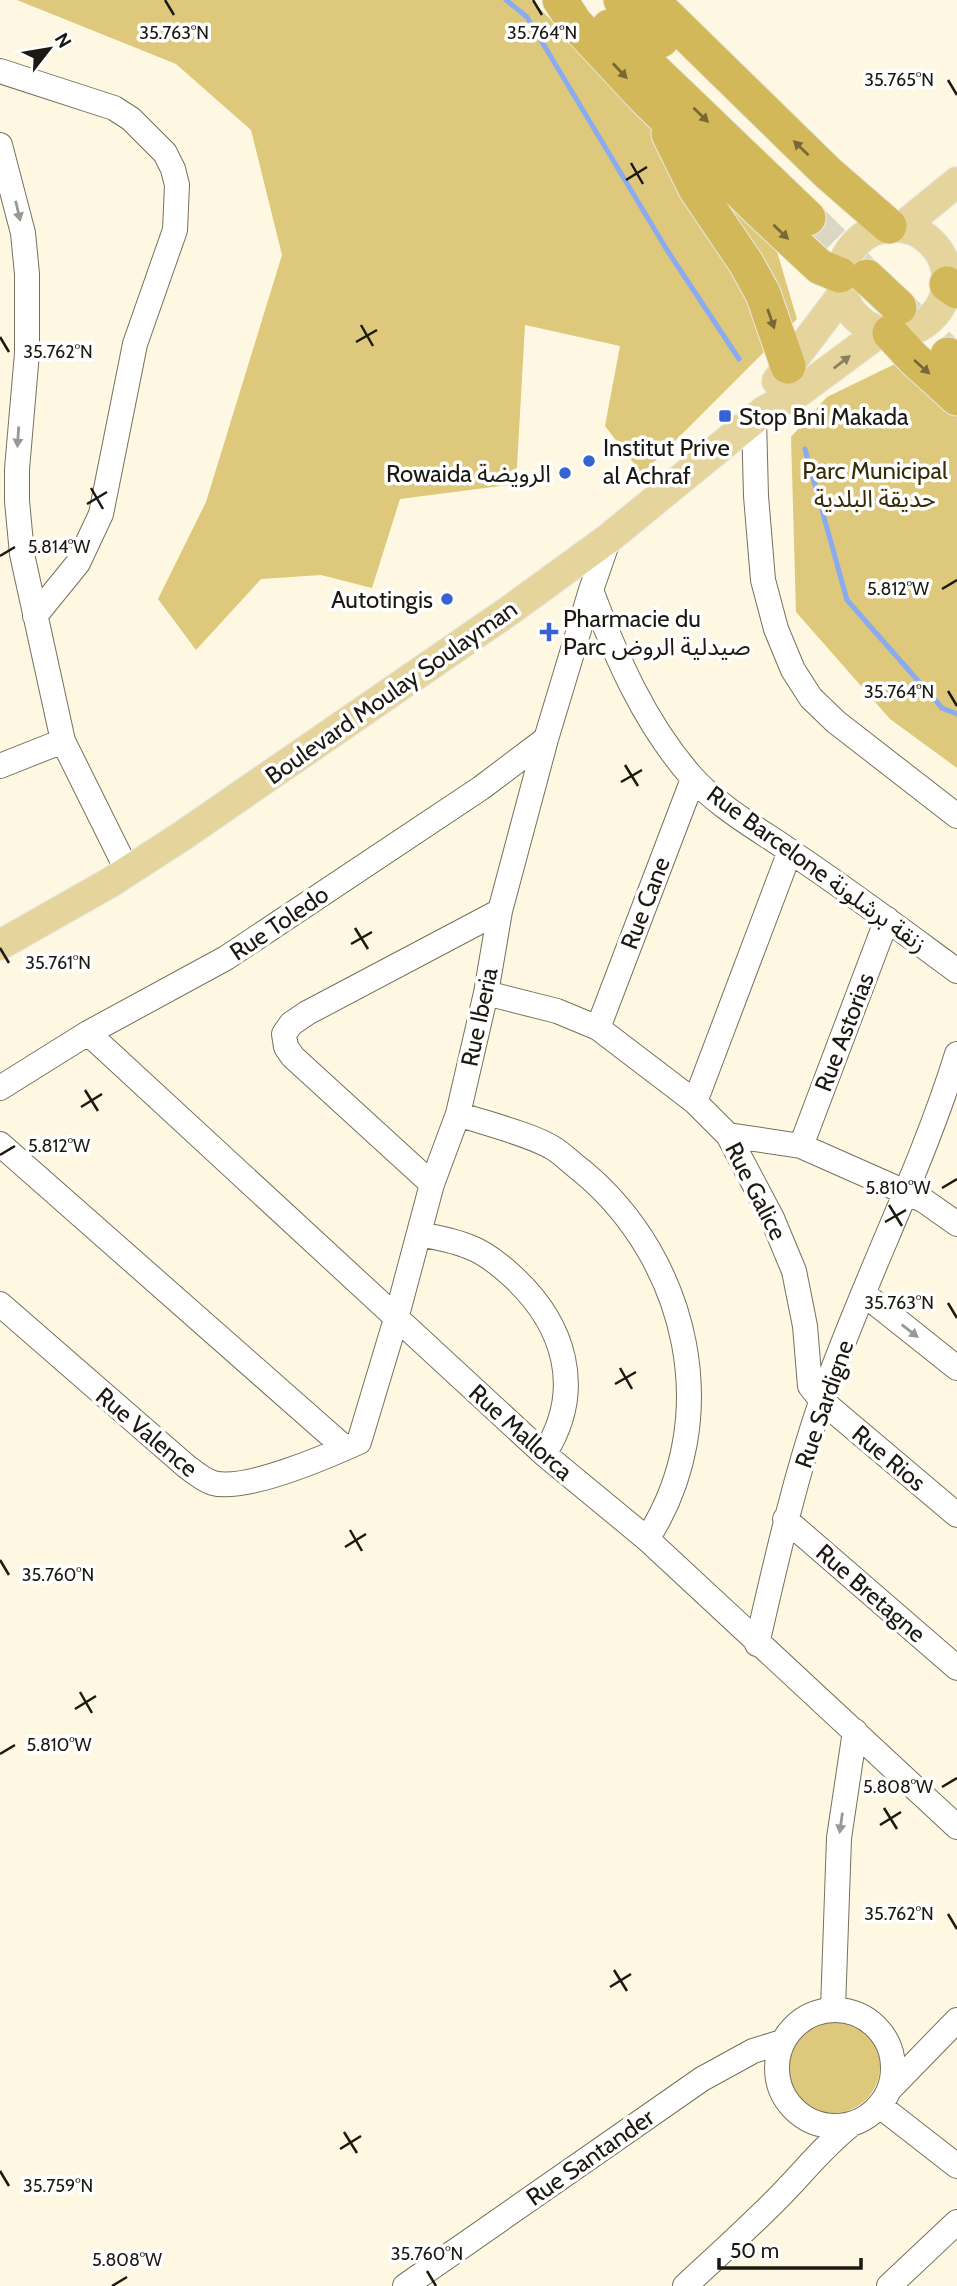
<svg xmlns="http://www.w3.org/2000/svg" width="957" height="2286" font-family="Cabin,'Noto Sans Arabic',sans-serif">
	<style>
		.green { fill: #dec87b }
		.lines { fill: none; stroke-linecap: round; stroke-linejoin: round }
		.stream { stroke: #8aabf0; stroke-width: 5 }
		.highway-tunnel { stroke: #dcd7c3; stroke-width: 35; stroke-dasharray: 35 18; stroke-linecap: butt }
		.minor-casing { stroke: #76715d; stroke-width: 26 }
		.major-casing { stroke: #e8e8e7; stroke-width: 32 }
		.highway-casing { stroke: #e8e8e7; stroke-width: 37 }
		.minor { stroke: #fff; stroke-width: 24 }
		.major { stroke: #e5d49c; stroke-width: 30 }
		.highway { stroke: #d3b85a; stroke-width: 35 }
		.oneway { fill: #776836 }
		.oneway2 { fill: #989894 }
		.oneway3 { fill: #8a805d }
		.ticks { fill: none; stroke: #1b1911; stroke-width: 2.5 }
		.poi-dot { fill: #3662d2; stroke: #fff; stroke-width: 2.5 }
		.labels { text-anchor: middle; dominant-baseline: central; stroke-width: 7; stroke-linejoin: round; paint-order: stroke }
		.poi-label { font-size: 24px; fill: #1b1911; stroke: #fff; text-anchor: start }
		.park-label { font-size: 24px; fill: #362c06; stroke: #fff }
		.street-label { font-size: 24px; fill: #1b1911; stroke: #fff }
		.ticks-label { font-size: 18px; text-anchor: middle; fill: #1b1911; stroke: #fff; stroke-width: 7; stroke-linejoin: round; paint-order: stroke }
	</style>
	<rect width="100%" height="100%" fill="#fef8e2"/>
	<path class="green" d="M 17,0 L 531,0 L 773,238 L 797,319 L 642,474 L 605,426 L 620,346 L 525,325 L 516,484 L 400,499 L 372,588 L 321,575 L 261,579 L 196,650 L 158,599 L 206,502 L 282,255 L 251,130 L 176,64 Z
		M 897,363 L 957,394 L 957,768 L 890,719 L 796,612 L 791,437 L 827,397 Z
		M786 2066a47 47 0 1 1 94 0a47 47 0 1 1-94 0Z"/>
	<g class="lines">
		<path class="stream" d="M 506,0 L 527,17 L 667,250 L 739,359
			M 805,449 L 847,600 L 942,708 L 957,714"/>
		<path class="highway-tunnel" d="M 808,218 L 867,277
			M 899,307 L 948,355"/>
		<g class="minor-casing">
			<path id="minor" d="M 0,71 L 114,108 L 131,119 L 165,153 L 173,169 L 177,185 L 175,230 L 135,344 L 101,514 L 78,563 L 35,616
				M 0,145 L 23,233 L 27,274 L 27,353 L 17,469 L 17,501 L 22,554 L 63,741 L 127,870
				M 754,419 L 756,496 L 763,580 L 776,629 L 793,670 L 811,698 L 836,722 L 957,816
				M 609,538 L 591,590 C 616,657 644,722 691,776 C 720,809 762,831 797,856 C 852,893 904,932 957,971
				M 0,766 L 63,741
				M 486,993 L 557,1011 L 598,1028 L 695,1102 L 728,1135 L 772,1218 L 794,1271 L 805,1326 L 810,1386 L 822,1401 L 957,1515
				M 598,1028 L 693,779
				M 88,1033 L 544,1454 L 647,1539 L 957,1827
				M 0,1088 L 88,1033 L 226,958 L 481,788 L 546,739
				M 695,1102 L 790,851
				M 458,1114 C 484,1123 530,1134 553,1148 C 563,1154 572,1164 582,1171 C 689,1260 725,1419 647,1539
				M 728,1135 L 801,1146 L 923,1200 L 957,1224
				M 0,1144 L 345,1448
				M 801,1146 L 887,919
				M 432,1184 L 293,1057 L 286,1047 L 284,1034 L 291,1024 L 307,1013 L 500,911
				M 419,1234 C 435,1237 452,1240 467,1246 C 484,1252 498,1263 511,1275 C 565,1324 585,1390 544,1454
				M 864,1294 L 957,1368
				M 0,1304 L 186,1466 C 194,1472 203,1480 213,1483 C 245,1492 328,1456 359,1442 L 396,1319 L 432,1184 L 458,1114 L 486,993 L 500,911 L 546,739 L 591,590
				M 785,1519 L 957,1668
				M 757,1644 C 776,1562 794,1481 821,1402 C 862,1284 920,1173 957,1054
				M 833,2009 L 839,1838 L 855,1731
				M777 2068a58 58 0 1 1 116 0a58 58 0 1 1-116 0Z
				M 890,2089 L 957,2020
				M 880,2106 L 957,2166
				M 405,2286 L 702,2079 L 753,2051 L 782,2042
				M 685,2286 C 714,2259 744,2232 772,2204 C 799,2178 822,2147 852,2124
				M 889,2286 L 957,2222"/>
		</g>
		<g class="major-casing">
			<path id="major" d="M841 280a53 53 0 1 1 106 0a53 53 0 1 1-106 0Z
				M 902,227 L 957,182
				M 777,381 L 842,295
				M 0,945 L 111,882 L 182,836 L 513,608 L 609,538 L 764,411 L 799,392 L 880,332"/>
		</g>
		<g class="highway-casing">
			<path id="highway" d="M 560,0 L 575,23 L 644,97 L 762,213 L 820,267 L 840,275
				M 621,0 L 661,40
				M 651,0 L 828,173 L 889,226
				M 609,27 L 808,218
				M 669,134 L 696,189 L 746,263 L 763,294 L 788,366
				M 867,277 L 899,307
				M 947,284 L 957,291
				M 890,333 L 913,358 L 957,398
				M 948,355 L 957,365"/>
		</g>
		<use href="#minor" class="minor"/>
		<use href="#major" class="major"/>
		<use href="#highway" class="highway"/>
	</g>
	<defs><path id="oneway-solid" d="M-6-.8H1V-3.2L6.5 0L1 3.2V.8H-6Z" transform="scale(1.75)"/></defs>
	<g class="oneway">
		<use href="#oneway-solid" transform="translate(620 71) rotate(47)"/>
		<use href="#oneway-solid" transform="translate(701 115) rotate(44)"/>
		<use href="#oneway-solid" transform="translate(801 148) rotate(-136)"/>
		<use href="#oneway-solid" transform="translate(781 232) rotate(44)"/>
		<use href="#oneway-solid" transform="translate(771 319) rotate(71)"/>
		<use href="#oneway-solid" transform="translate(922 367) rotate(42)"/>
	</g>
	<g class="oneway2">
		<use href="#oneway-solid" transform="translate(18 211) rotate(77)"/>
		<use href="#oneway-solid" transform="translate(18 437) rotate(94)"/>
		<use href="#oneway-solid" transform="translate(910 1331) rotate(38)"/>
		<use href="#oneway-solid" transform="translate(841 1823) rotate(98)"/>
	</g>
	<use class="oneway3" href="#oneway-solid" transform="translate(842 362) rotate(-38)"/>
	<path class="ticks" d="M 165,0 L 174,15M 533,0 L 542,15M 948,80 L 957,95M 631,163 L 643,184M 626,180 L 647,167M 361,325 L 373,346M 0,337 L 9,352M 356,342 L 377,330M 91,488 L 103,509M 87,504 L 107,492M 0,556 L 15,547M 942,589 L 957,580M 948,691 L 957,706M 625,765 L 638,786M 621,782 L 642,770M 355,928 L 368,949M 351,944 L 372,932M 0,948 L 9,963M 85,1090 L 98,1111M 81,1107 L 102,1094M 0,1155 L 15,1146M 942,1188 L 957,1179M 889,1205 L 902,1226M 885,1222 L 906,1210M 948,1303 L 957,1318M 620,1368 L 632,1389M 615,1384 L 636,1372M 350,1530 L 362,1551M 345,1547 L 366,1534M 0,1560 L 9,1575M 80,1692 L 92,1713M 75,1709 L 96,1696M 0,1754 L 15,1745M 942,1787 L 957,1778M 884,1808 L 897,1829M 880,1825 L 901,1812M 948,1914 L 957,1929M 614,1970 L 627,1991M 610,1987 L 631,1974M 344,2132 L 357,2153M 340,2149 L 361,2136M 0,2171 L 9,2186M 427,2271 L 436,2286M 112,2286 L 127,2277"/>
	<g class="poi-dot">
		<rect x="718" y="409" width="14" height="14" rx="3.5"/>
		<circle cx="589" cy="461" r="7"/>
		<circle cx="565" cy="473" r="7"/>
		<circle cx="447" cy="599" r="7"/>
		<path d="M545.5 621.5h7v7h7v7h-7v7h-7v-7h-7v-7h7z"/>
	</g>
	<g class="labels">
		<g class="poi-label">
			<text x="739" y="416">Stop Bni Makada</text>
			<text x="603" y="447">Institut Prive<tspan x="603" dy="28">al Achraf</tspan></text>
			<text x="551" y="473" text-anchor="end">Rowaida الرويضة</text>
			<text x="433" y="599" text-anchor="end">Autotingis</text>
			<text x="563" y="618">Pharmacie du<tspan x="563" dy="28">Parc صيدلية الروض</tspan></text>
		</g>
		<g class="park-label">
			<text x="875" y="470">Parc Municipal<tspan x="875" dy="28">حديقة البلدية</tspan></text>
		</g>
		<g class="street-label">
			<text transform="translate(391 692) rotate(-35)">Boulevard Moulay Soulayman</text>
			<text transform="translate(817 869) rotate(36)">Rue Barcelone زنقة برشلونة</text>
			<text transform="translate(645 903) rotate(-69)">Rue Cane</text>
			<text transform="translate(279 923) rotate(-34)">Rue Toledo</text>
			<text transform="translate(479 1017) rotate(-78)">Rue Iberia</text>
			<text transform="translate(844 1032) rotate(-69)">Rue Astorias</text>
			<text transform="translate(756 1191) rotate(63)">Rue Galice</text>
			<text transform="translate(824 1404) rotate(-71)">Rue Sardigne</text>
			<text transform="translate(147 1432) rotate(40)">Rue Valence</text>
			<text transform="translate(521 1432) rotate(42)">Rue Mallorca</text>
			<text transform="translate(889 1458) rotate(40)">Rue Rios</text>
			<text transform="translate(871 1593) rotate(41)">Rue Bretagne</text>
			<text transform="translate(590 2157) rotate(-35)">Rue Santander</text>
		</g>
	</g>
	<g class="ticks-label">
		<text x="174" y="39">35.763°N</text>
		<text x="542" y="39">35.764°N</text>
		<text x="899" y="86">35.765°N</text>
		<text x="58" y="358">35.762°N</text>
		<text x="59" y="553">5.814°W</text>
		<text x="898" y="595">5.812°W</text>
		<text x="899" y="698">35.764°N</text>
		<text x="58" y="969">35.761°N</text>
		<text x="59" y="1152">5.812°W</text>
		<text x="898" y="1194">5.810°W</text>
		<text x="899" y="1309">35.763°N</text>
		<text x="58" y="1581">35.760°N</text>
		<text x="59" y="1751">5.810°W</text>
		<text x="898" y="1793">5.808°W</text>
		<text x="899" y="1920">35.762°N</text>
		<text x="58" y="2192">35.759°N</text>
		<text x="427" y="2260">35.760°N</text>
		<text x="127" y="2266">5.808°W</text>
	</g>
	<g transform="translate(49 49) rotate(59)" stroke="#ffffff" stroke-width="5" paint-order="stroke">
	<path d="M0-5L12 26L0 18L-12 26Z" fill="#1b1911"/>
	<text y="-10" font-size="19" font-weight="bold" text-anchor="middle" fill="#1b1911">N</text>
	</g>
	<path d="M719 2258v10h142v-10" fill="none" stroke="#1b1911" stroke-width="3.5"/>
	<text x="730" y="2258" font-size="21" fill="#1b1911" stroke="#ffffff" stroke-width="5" paint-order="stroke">50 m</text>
</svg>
